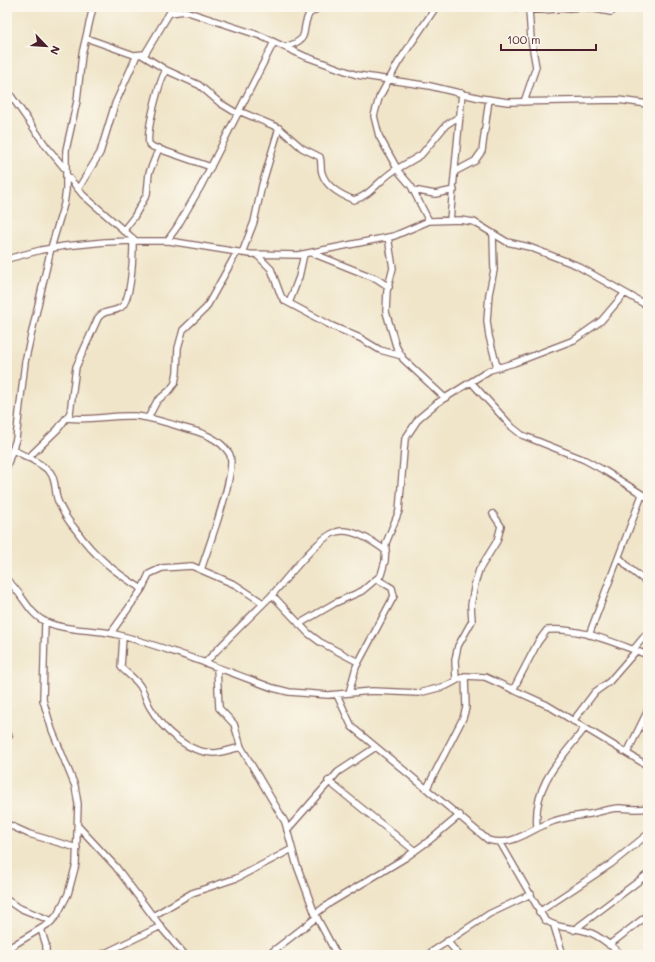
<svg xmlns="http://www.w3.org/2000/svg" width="655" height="962" font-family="Mali,sans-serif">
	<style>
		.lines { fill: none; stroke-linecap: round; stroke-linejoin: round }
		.minor-casing { stroke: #846462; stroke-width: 8 }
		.minor { stroke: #fff; stroke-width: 5.5 }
	</style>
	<rect width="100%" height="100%" fill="#fbf7ec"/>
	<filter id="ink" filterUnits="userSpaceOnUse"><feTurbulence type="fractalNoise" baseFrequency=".025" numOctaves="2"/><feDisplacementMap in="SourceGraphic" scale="8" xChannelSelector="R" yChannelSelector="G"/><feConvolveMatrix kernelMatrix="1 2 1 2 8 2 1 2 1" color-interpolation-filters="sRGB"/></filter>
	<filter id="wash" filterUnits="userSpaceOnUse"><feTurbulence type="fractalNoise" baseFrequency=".012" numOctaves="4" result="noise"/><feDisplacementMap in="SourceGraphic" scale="16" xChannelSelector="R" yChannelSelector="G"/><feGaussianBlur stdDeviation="0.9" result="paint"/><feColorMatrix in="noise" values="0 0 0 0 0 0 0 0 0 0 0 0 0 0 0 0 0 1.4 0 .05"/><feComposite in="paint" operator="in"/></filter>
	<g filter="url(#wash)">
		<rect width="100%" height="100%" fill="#f0e5c9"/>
	</g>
	<g filter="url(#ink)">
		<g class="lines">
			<g class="minor-casing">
				<path id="minor" d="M 513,7 L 543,10 L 584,7
					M 584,7 L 611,12 L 618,7
					M 170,13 L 185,11 L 261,36 L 304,56 L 357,75 L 430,86 L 480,98 L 508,102 L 618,100 L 648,104
					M 86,38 L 134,55 L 145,54 L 173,7
					M 285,47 C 313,38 299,33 309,14 L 320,7
					M 142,55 L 166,70 L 199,85 L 220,103 L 238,114
					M 166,70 C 159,82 146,131 149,144 L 153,147 L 211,167
					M 7,90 L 46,146 L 66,170
					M 524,102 L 536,67 L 531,39 L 529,10
					M 239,111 L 279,128 L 302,148 L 320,157 C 322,163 320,168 322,173 C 326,187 341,195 354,200 C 372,195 381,177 397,169
					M 397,169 L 421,155 L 446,125 L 460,116
					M 456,171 L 475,161 L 482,151 L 489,99
					M 66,174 L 83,195 L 136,241
					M 78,189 L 100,153 L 115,104 L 137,55
					M 413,190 L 435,194 L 454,190
					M 450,220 L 462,93
					M 429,221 L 411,186 L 399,172 L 379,136 L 374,116 L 379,98 L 398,63 L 436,7
					M 123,231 L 134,217 L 147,194 L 149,173 L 159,148
					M 493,235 L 494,270 L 489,294 L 487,321 L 489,336 L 497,367
					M 388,237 L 393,268 L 387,291 L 386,312 L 396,346 L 403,359 L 445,398
					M 167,241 L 177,227 L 201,186 L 274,42
					M 242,253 L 254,222 L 262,185 L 279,128
					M 312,253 L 377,279 L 389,287
					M 257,255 L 271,269 L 281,296 L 285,301 L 332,326 L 360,338 L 380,350 L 402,356
					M 7,259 L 41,250 L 65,246 L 105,242 L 133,241 L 169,241 L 250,254 L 298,255 L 394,236 L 429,221 L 460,220 L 474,222 L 507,242 L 529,247 L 576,265 L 648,306
					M 289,303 L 299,277 L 304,254
					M 471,382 L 512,427 L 522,435 L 585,460 L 605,471 L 648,498
					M 67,418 C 92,421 110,415 134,416 C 151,417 168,423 184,428 C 201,432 219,438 229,453 C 239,468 207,550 201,570
					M 148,418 L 157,401 L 170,390 L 175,383 L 177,372 L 178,348 L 183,330 L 206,308 L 237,252
					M 13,450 C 25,456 40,462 50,472 C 57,481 54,492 58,501 C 62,511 69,522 76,530 C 94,556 116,573 142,589
					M 28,458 L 58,429 L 70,413 L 76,367 L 98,318 C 105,309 112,313 120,308 C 132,302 133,254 133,241
					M 7,466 L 16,439 L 25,362 L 51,248 L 64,204 L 66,190 L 66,150 L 77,101 L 82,54 L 93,7
					M 619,557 L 630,569 L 648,583
					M 7,580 C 22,592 28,614 46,622 C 67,631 92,629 115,634 C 169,648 221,669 273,688 L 289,692 L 328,695 L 372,691 L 419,693 L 446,686 L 465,676 L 485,677 L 547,705 L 648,766
					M 271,596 L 276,599 L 308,633 L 320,642 L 358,662
					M 299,624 L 335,603 L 362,591 L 381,575 L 385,561 L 386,543 L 399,511 L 405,439 L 419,418 L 437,403 L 490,370 L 514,363 L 574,340 L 601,321 L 625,293
					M 111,633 L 142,589 L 149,574 L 162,568 L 192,566 L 236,585 L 263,603
					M 589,635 L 642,495
					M 123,637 L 121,667 C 127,674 136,679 140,686 C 145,693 146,702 151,709 C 163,730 188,753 214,753 C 222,753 232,749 241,747
					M 633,650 L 648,632
					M 205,663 C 226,640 249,618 271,596 C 285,581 318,537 336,532 C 352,527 374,542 386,551
					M 217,668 L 219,708 L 234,724 L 241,747 L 285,822 L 296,863 L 315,914 L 337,955
					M 456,680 L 455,660 L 458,646 L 472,621 L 471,605 L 475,583 L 479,570 L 497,541 L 501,526 L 493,514
					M 513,690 L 538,642 L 547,630 C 582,627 616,644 648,655
					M 349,693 L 356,667 L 394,596 L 392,588 L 377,579
					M 337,695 L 352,727 L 488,840 C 513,848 531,828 554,821 C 565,817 578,816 590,814 C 600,812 610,808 620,808 C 630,809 638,810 648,808
					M 573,721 L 595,692 L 609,682 L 636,651
					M 7,734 L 9,736
					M 627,753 L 648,710
					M 328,781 L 415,851
					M 427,788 L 463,718 L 466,708 L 465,676
					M 7,824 L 29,834 L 77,848
					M 78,826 L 116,867 L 164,931 L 185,955
					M 537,827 C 533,784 560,760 585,728
					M 287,830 L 338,772 L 376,747
					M 500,842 L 545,920 C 562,931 574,926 591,933 C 603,938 612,947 622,955
					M 7,900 L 17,907 L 52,921
					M 539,912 L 611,864 L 648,834
					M 315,914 L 330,903 L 405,858 L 430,840 L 460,815
					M 153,916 L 192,893 L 237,878 L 292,849
					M 554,926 L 563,955
					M 41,929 L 46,945 L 46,955
					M 574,930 L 648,874
					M 447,941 L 459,955
					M 609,945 L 648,915
					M 7,949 L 50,923 L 57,915 L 68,894 L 76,864 L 78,804 L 75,786 L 52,730 L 43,700 L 45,622
					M 101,955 L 161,926
					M 268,955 L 317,917
					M 427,955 L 489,914 L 531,894"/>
			</g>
			<use href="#minor" class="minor"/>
		</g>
	</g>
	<rect width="655" height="962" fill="none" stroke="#fbf7ec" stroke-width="24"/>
	<g transform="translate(46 46) rotate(115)" stroke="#fbf7ec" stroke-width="3" paint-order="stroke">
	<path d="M0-3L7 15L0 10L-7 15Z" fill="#4a1f2b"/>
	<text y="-6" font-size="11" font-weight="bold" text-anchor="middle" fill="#4a1f2b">N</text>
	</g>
	<path d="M501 44v6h95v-6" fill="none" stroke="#4a1f2b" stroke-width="2"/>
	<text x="507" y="44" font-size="12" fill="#4a1f2b" stroke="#fbf7ec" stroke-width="3" paint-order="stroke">100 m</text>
</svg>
